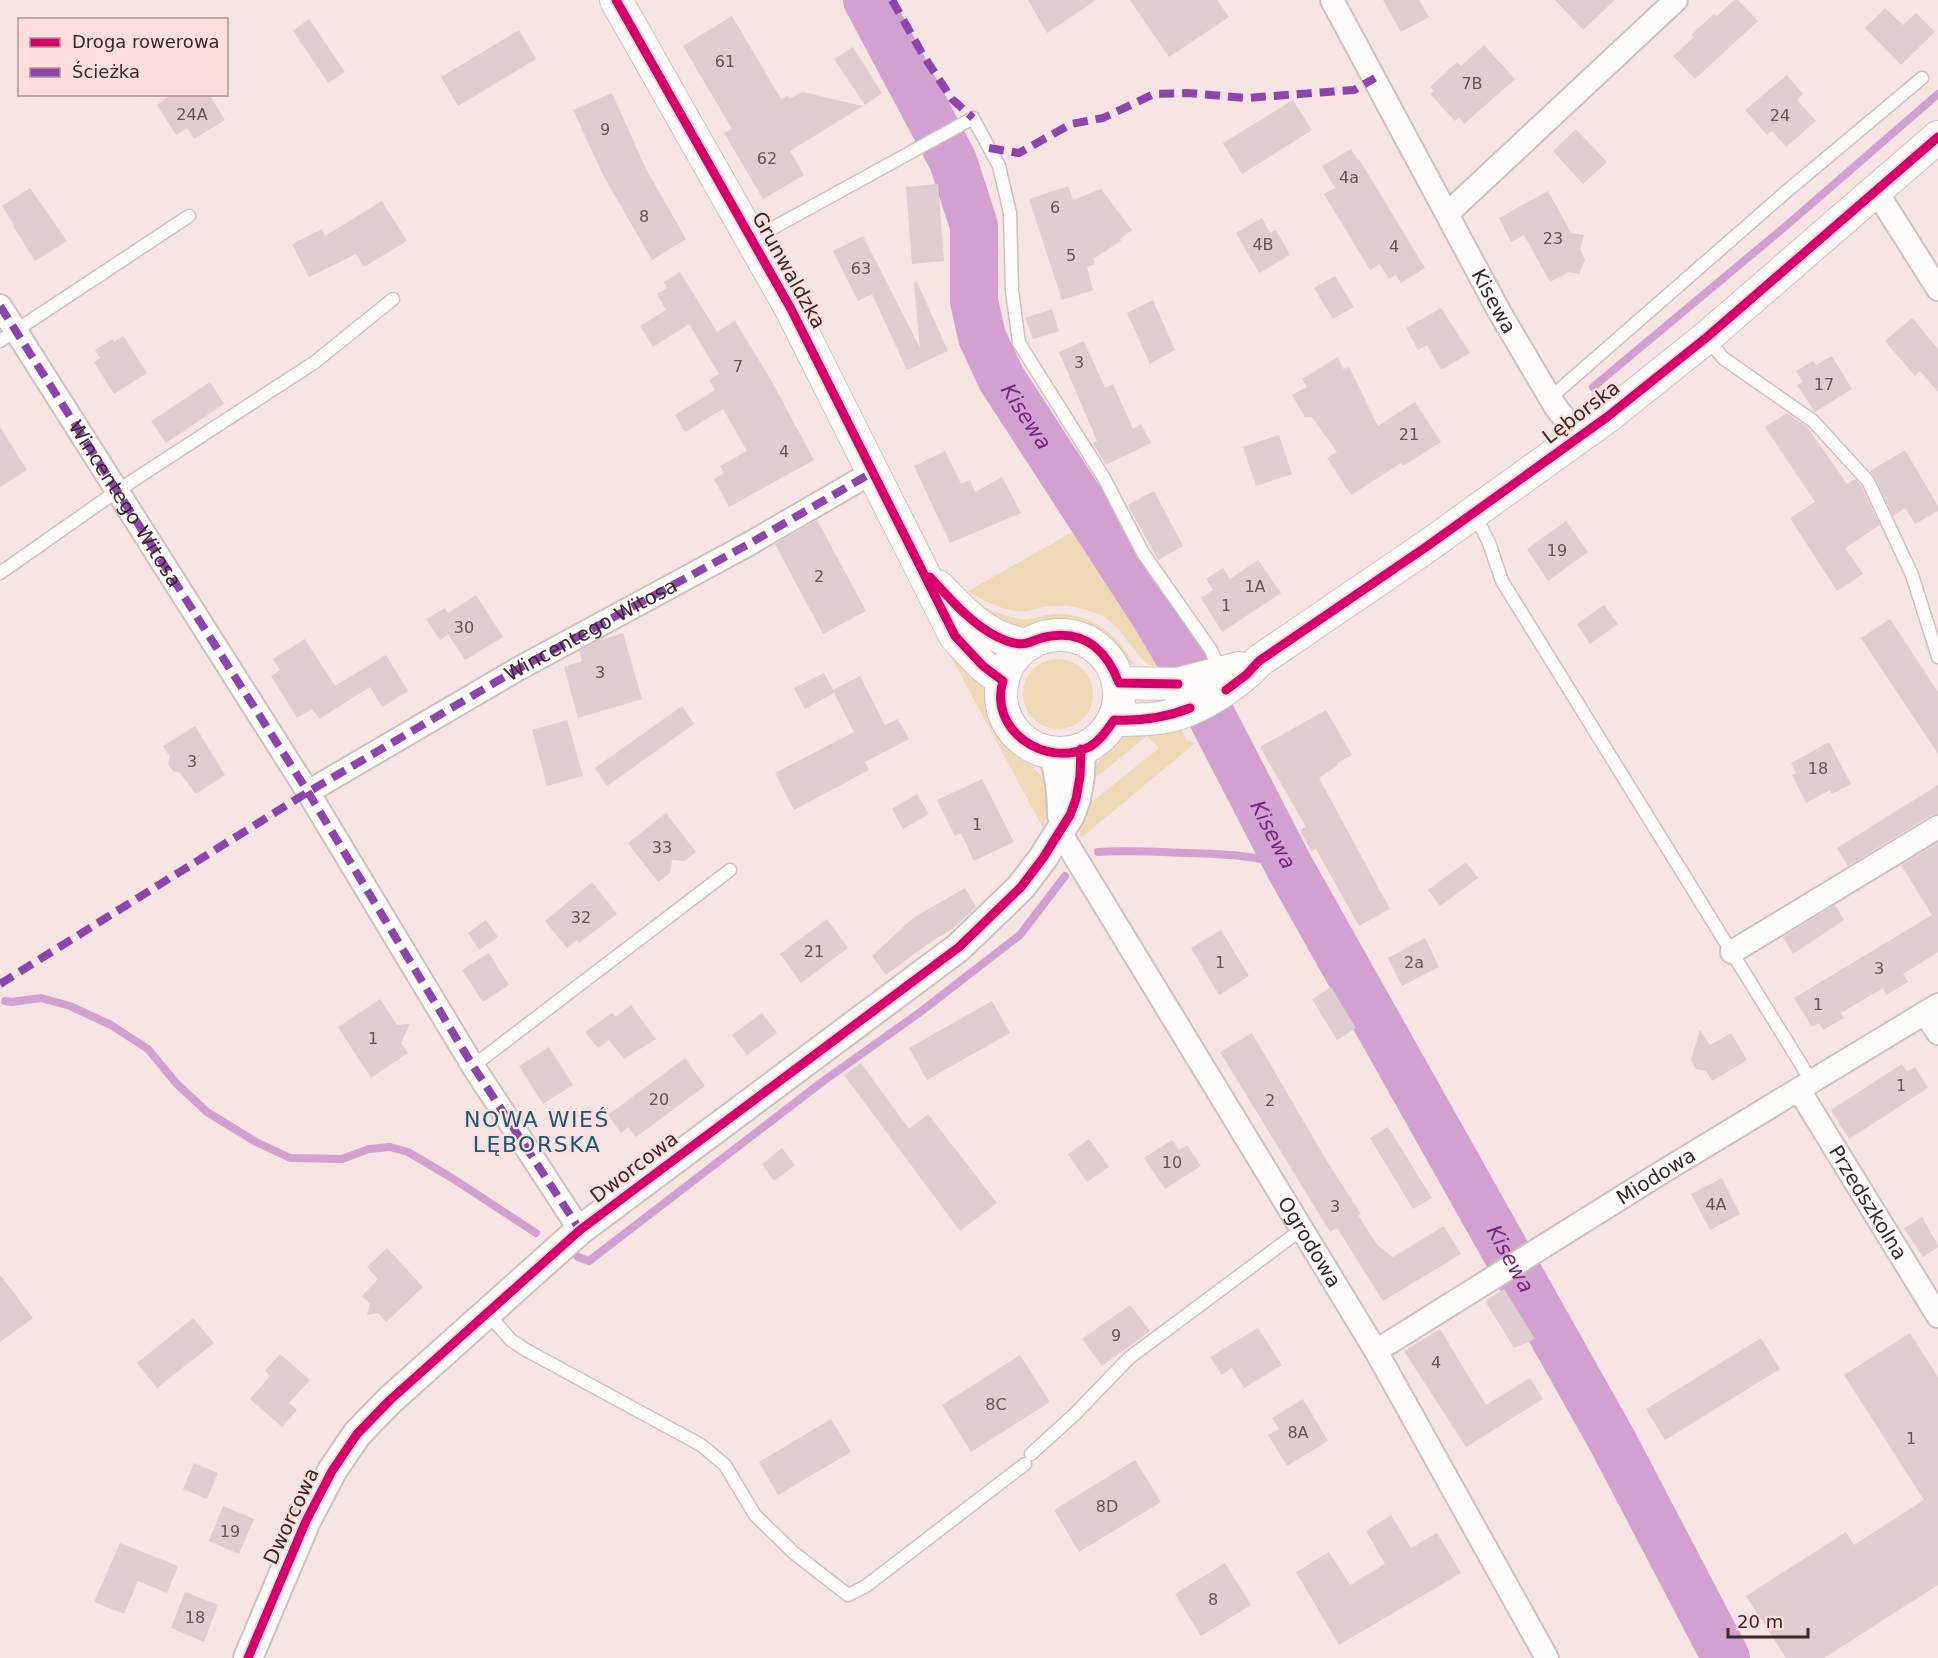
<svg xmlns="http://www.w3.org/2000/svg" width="1938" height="1658" font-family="'DejaVu Sans',sans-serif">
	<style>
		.green { fill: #eed8b5 }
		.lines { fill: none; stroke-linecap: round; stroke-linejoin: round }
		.stream { stroke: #d3a0d2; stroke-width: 8 }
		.river { stroke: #d3a0d2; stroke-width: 48 }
		.building { fill: #dfcdcf }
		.service-casing { stroke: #cfc1bf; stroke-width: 15 }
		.minor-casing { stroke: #cfc1bf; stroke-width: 26 }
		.tertiary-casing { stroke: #cfc1bf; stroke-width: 32 }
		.secondary-casing { stroke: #cfc1bf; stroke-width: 34 }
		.service { stroke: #fefbfb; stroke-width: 12 }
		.minor { stroke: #fefbfb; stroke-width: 22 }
		.tertiary { stroke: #fefbfb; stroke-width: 28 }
		.secondary { stroke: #fefbfb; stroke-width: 32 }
		.quiet { stroke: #8e44ad; stroke-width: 8; stroke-dasharray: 15 8; stroke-linecap: butt }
		.cycleway-casing { stroke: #fedfdb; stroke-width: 13 }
		.cycleway { stroke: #d6006c; stroke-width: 9 }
		.labels { text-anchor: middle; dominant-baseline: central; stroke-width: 4.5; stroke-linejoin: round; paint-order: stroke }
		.number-label { font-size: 16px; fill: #645454 }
		.street-label { font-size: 20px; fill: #382928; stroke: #fedfdb }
		.water-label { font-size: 21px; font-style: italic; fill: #75257d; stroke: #fedfdb }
		.quarter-label { font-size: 22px; letter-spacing: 1.5px; fill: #155a77; stroke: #fedfdb }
	</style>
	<rect width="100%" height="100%" fill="#f6e5e3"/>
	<path class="green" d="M 1078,529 L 1161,666 C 1157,666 1154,666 1151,665 C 1140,663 1121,627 1106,618 C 1090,609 1067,604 1048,606 C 1037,608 1026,613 1015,611 C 999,608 981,600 968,591 Z
		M 980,606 C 993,611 1007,616 1020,619 C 1030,620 1039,616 1048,615 C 1084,609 1119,633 1134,665 L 1126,661 L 1104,637 L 1083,626 L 1050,622 L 1022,627 L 1011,625 L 994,621 Z
		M 929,616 C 944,635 970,662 980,681 C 988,695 987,711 994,725 C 1015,766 1065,767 1043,828 Z
		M1023 694a35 35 0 1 1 70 0a35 35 0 1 1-70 0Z
		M 1178,724 L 1187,741 L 1195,743 L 1081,838 L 1078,827 L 1083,809 L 1159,748 L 1147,736 L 1090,782 C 1093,764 1113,739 1131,733 C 1146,728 1163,727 1178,724 Z"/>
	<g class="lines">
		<path class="stream" d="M 1593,387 L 1787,225 L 1938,94
			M 1098,852 C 1128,850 1157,852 1187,853 C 1222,854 1256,855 1289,866
			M 5,1001 L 12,1002 L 41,998 L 70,1006 L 111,1025 L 148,1049 L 176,1083 L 207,1112 L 256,1142 L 290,1158 L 342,1159 L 369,1149 L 390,1147 L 408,1152 L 452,1178 L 536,1233
			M 578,1257 L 589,1261 L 822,1082 L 919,1013 L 1020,935 L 1065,876"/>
		<path class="river" id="s1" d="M 867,0 L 953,161 L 974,226 L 974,301 L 982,337 L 1001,378 L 1156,617 L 1193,680 L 1289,866 L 1613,1442 L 1726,1658"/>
	</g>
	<path class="building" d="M 1028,0 L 1096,0 L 1047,33 Z
		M 1130,0 L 1217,0 L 1229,17 L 1169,57 Z
		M 1383,0 L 1419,0 L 1429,17 L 1401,32 Z
		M 1555,0 L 1615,0 L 1583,30 Z
		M 1734,0 L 1738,0 L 1758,21 L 1695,79 L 1673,56 L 1694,37 L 1691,35 L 1714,14 L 1716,17 Z
		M 1885,8 L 1903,25 L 1916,13 L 1935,32 L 1901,65 L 1865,28 Z
		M 732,16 L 781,99 L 788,96 L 789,99 L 802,92 L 863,106 L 790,151 L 804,175 L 763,199 L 724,133 L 732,129 L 683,46 Z
		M 309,19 L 345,72 L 328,83 L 293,31 Z
		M 519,30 L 536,59 L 458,106 L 441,77 Z
		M 1484,45 L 1515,79 L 1464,124 L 1459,117 L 1455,121 L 1430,94 L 1434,91 L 1430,87 L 1457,62 L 1461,66 Z
		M 853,47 L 882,93 L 865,105 L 834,59 Z
		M 1787,75 L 1803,94 L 1797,100 L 1816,121 L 1786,147 L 1772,131 L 1767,135 L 1745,110 Z
		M 612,93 L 646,169 L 686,239 L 652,260 L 603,175 L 573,110 Z
		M 172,94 L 209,94 L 225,120 L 194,139 L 187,128 L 176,135 L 157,105 Z
		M 1293,100 L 1312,130 L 1242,174 L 1223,143 Z
		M 1576,129 L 1607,162 L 1583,184 L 1553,151 Z
		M 1351,149 L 1358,160 L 1359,159 L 1425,268 L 1401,283 L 1396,275 L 1389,279 L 1380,264 L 1370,270 L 1324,194 L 1335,188 L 1322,166 Z
		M 938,184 L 944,261 L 912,264 L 906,187 Z
		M 1068,186 L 1073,200 L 1101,189 L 1132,230 L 1120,239 L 1121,241 L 1093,259 L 1095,264 L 1087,267 L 1093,290 L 1062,300 L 1029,199 Z
		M 30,188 L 67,241 L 35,261 L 13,226 L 14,225 L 2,206 Z
		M 1548,191 L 1571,233 L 1584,235 L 1580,249 L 1585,260 L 1579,274 L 1569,272 L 1550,282 L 1524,235 L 1511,242 L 1499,218 Z
		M 382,201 L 407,241 L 364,267 L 356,254 L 309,277 L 292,244 L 322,229 L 325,236 Z
		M 1262,218 L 1270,233 L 1276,230 L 1290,255 L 1259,273 L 1236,233 Z
		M 863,236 L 920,348 L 914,283 L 917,282 L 948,351 L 907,370 L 872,294 L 858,301 L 833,251 Z
		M 680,272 L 717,332 L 735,321 L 771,380 L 814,460 L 729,507 L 714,479 L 724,473 L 720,466 L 747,451 L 723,409 L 685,432 L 675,415 L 715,390 L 709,380 L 719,374 L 689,324 L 653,347 L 640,326 L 666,310 L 657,294 L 667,288 L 664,282 Z
		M 1335,276 L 1354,307 L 1333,319 L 1314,288 Z
		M 1153,300 L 1175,350 L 1150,364 L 1127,313 Z
		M 1441,308 L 1470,353 L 1441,370 L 1427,345 L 1418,350 L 1406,328 Z
		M 1052,309 L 1059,331 L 1033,339 L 1025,318 Z
		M 1912,318 L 1938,349 L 1938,392 L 1920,371 L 1915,376 L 1885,341 Z
		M 123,336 L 147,373 L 114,394 L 94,362 L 100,358 L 95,350 L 113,339 L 114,342 Z
		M 1084,341 L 1105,388 L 1113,384 L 1133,429 L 1141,424 L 1151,443 L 1106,465 L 1093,443 L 1097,441 L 1059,352 Z
		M 1832,356 L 1852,389 L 1815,412 L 1797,385 L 1803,382 L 1796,371 L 1813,361 L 1816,365 Z
		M 1338,357 L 1343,369 L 1349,367 L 1378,426 L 1415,402 L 1441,442 L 1403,466 L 1401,463 L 1351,495 L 1327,458 L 1337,452 L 1312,417 L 1305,417 L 1292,395 L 1307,387 L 1302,379 Z
		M 210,382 L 224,404 L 166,443 L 151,421 Z
		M 1787,413 L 1808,428 L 1847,484 L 1855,479 L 1861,486 L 1880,525 L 1845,548 L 1863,574 L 1837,591 L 1790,518 L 1815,502 L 1765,427 Z
		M 0,427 L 27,470 L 0,487 Z
		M 1279,435 L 1292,474 L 1256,486 L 1243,447 Z
		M 1905,450 L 1938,506 L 1938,511 L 1915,524 L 1905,508 L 1893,516 L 1875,477 L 1870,471 Z
		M 945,451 L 961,484 L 970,480 L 975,492 L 1002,477 L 1021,513 L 950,543 L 914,466 Z
		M 1154,491 L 1183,546 L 1158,560 L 1128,505 Z
		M 817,520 L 866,611 L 823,634 L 775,544 Z
		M 1566,521 L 1588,552 L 1548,581 L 1527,549 Z
		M 1258,560 L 1281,593 L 1222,632 L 1201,598 L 1213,590 L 1206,579 L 1223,568 L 1230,579 Z
		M 476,595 L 503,637 L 465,660 L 448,634 L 440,640 L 426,619 L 445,608 L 448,613 Z
		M 1604,605 L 1618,624 L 1590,644 L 1577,624 Z
		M 1890,619 L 1938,692 L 1938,754 L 1861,638 Z
		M 623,633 L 642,699 L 578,718 L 564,667 L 582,661 L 579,651 L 600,640 Z
		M 305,639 L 335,686 L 386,655 L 408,691 L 382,707 L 370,687 L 319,719 L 312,709 L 297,718 L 271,676 L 280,670 L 273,659 Z
		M 824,673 L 833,690 L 860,676 L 885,725 L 898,719 L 909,739 L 865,762 L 869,770 L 794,810 L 775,773 L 854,732 L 834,693 L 805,709 L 794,688 Z
		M 682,706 L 694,724 L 607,786 L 595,768 Z
		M 1326,710 L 1352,755 L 1337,763 L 1338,765 L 1319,778 L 1390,909 L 1359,926 L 1316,849 L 1311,851 L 1300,830 L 1306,827 L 1260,747 Z
		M 567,720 L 583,776 L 547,786 L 532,730 Z
		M 195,726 L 225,775 L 196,794 L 180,773 L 173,771 L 168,764 L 170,757 L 163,746 Z
		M 1829,742 L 1851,784 L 1832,794 L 1830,790 L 1806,803 L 1792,775 L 1796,773 L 1791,763 Z
		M 982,779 L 1014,842 L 974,861 L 961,833 L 955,836 L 937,800 Z
		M 1938,785 L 1938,814 L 1931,815 L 1848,866 L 1837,848 Z
		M 917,794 L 929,814 L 903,829 L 892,809 Z
		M 666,813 L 696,852 L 684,861 L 672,860 L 670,873 L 658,882 L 628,843 Z
		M 1938,843 L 1938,952 L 1903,974 L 1908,982 L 1886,995 L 1883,988 L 1841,1013 L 1844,1018 L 1823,1030 L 1819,1023 L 1812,1027 L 1794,998 L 1932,915 L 1901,865 Z
		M 1466,862 L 1478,878 L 1440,906 L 1428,890 Z
		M 592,882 L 617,914 L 579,943 L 577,940 L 567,948 L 545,921 Z
		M 965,888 L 976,907 L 955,927 L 928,944 L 886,975 L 872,956 L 913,918 Z
		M 1835,905 L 1844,920 L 1793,954 L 1783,937 Z
		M 827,919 L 848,948 L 801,983 L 780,954 Z
		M 486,920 L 498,937 L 479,950 L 468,933 Z
		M 1221,930 L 1249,976 L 1219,995 L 1191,948 Z
		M 1425,938 L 1439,967 L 1402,986 L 1388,958 Z
		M 489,953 L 509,985 L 483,1002 L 462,970 Z
		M 1331,987 L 1356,1028 L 1337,1040 L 1312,999 Z
		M 380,999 L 397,1025 L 410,1024 L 401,1043 L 408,1053 L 371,1078 L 338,1027 Z
		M 992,1001 L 1010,1033 L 927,1080 L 909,1048 Z
		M 631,1005 L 656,1039 L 624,1059 L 609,1040 L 598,1048 L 585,1032 L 612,1013 L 616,1017 Z
		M 762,1013 L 777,1033 L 747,1055 L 732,1035 Z
		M 1700,1030 L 1710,1045 L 1731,1033 L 1747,1060 L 1712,1081 L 1706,1071 L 1696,1069 L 1691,1060 Z
		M 1252,1033 L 1328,1163 L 1361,1214 L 1358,1215 L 1377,1245 L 1393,1257 L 1444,1226 L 1461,1254 L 1383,1301 L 1337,1228 L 1330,1232 L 1220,1052 Z
		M 549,1047 L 573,1085 L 543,1104 L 519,1066 Z
		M 685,1058 L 705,1086 L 636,1137 L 628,1127 L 621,1133 L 608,1115 Z
		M 861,1063 L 909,1129 L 928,1114 L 997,1203 L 960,1231 L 844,1075 Z
		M 1902,1064 L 1907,1072 L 1915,1067 L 1928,1088 L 1849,1139 L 1831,1110 Z
		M 1388,1127 L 1432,1198 L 1413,1209 L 1370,1138 Z
		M 1089,1139 L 1109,1167 L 1087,1182 L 1068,1154 Z
		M 1172,1140 L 1179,1150 L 1187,1145 L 1201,1166 L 1165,1189 L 1144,1158 Z
		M 782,1148 L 795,1165 L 774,1181 L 762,1164 Z
		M 1722,1178 L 1740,1214 L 1710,1230 L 1691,1194 Z
		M 1922,1217 L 1938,1245 L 1938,1247 L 1923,1257 L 1904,1228 Z
		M 387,1248 L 423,1287 L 386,1322 L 378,1313 L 367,1315 L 370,1304 L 362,1296 L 378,1279 L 367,1267 Z
		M 0,1275 L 33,1318 L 0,1342 Z
		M 1504,1289 L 1535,1339 L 1514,1348 L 1485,1301 Z
		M 1130,1305 L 1150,1331 L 1102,1366 L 1082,1339 Z
		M 193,1318 L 214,1343 L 157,1388 L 137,1363 Z
		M 1258,1328 L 1282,1365 L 1244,1388 L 1232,1368 L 1222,1375 L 1210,1357 Z
		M 1440,1329 L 1486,1405 L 1530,1378 L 1543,1399 L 1466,1447 L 1404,1351 Z
		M 1910,1333 L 1938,1377 L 1938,1585 L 1824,1658 L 1786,1658 L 1746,1596 L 1846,1532 L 1854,1545 L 1924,1500 L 1844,1375 Z
		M 1761,1338 L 1780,1369 L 1665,1440 L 1646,1409 Z
		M 280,1354 L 310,1380 L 289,1403 L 297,1410 L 282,1427 L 250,1399 L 270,1376 L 265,1371 Z
		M 1020,1355 L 1050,1402 L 971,1452 L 942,1405 Z
		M 1303,1399 L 1328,1441 L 1287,1466 L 1268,1435 L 1279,1429 L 1272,1418 Z
		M 831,1419 L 851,1452 L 778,1495 L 759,1462 Z
		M 1135,1460 L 1161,1502 L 1079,1552 L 1054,1510 Z
		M 194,1463 L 218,1473 L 207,1499 L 183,1489 Z
		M 223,1506 L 254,1519 L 239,1554 L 209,1541 Z
		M 1391,1515 L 1411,1548 L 1437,1533 L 1461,1573 L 1339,1645 L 1296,1572 L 1329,1552 L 1350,1585 L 1385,1564 L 1366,1531 Z
		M 120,1543 L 178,1566 L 167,1593 L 138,1581 L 124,1614 L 94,1602 Z
		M 1225,1563 L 1251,1605 L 1201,1636 L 1175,1594 Z
		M 185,1592 L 218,1605 L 204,1642 L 171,1628 Z"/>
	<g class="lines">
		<g class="service-casing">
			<path id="service" d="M 753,239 L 973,118 L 999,166 L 1010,213 L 1012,291 L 1019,343 L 1104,478 L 1143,553 L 1211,650 L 1220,672
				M 1707,338 L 1723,358 L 1813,421 L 1868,481 L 1912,575 L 1938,657
				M 0,341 L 189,216
				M 1550,398 L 1787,191 L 1922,78
				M 1474,513 L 1489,543 L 1502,581 L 1812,1082
				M 0,573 L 117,491 L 315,362 L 393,299
				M 473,1066 L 730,870
				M 487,1313 L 511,1340 L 526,1350 L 701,1445 L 725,1465 L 755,1515 L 794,1553 L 848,1595 L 866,1586 L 1025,1464
				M 1031,1454 L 1075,1414 L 1129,1358 L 1302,1229"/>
		</g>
		<g class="minor-casing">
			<g id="minor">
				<path id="s2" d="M 1332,0 L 1500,313 L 1555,406 L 1579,437"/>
				<path d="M 1876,191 L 1938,289"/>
				<path d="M 1448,213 L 1676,0"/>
				<path id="s3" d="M 0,306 L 308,792 L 473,1066 L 580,1230"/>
				<path id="s4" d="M 308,792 L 518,669 L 747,545 L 873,472"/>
				<path id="s5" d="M 1060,832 L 1376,1351 L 1547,1658"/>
				<path d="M 1732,952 L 1938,827"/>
				<path d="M 1925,1013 L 1938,1033"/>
				<path id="s6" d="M 1799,1090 L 1938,1316"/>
				<path id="s7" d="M 1376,1351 L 1659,1174 L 1938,1005"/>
			</g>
		</g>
		<g class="tertiary-casing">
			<path id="tertiary" d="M 1053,753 C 1060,774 1062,793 1062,815
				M 248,1658 L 306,1521 L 332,1471 L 357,1434 L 390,1400 L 580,1230 L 959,947 L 1021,887 L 1043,858 L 1070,815 L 1076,799 L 1080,776 L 1081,749"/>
		</g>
		<g class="secondary-casing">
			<path id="secondary" d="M 616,0 L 791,309 L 955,636 L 983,666 L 1003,681
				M 939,587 C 967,616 987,639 1028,645
				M1001 694a59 59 0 1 1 118 0a59 59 0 1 1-118 0Z
				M 1119,683 L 1178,684 L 1239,668
				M 1114,720 C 1131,720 1148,720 1165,717 C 1197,711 1237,685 1259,661 L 1426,547 L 1607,417 L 1707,337 L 1938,137"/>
		</g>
		<use href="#service" class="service"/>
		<use href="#minor" class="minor"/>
		<use href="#tertiary" class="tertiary"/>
		<use href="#secondary" class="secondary"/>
		<path class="quiet" d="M 892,0 L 923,55 L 952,99 L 973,118
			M 989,148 L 1019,153 L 1071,124 L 1103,118 L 1154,94 L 1187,93 L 1246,98 L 1354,90 L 1375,78
			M 0,306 L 308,792 L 473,1066 L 580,1230
			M 0,984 L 308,792 L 518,669 L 747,545 L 873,472"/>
		<g class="cycleway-casing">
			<path id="cycleway" d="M 616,0 L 791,309 L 955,636 L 983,666 L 1003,681 C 988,730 1046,769 1089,747 C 1100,741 1107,730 1114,720 C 1141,721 1165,718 1190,708
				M 930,577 C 951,600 977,631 1007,641 C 1028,649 1032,638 1051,636 C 1087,631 1107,652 1119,683 L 1178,684
				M 1226,690 L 1246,675 L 1259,661 L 1426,547 L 1607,417 L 1707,337 L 1938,137
				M 248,1658 L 306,1521 L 332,1471 L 357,1434 L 390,1400 L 580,1230 L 959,947 L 1021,887 L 1043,858 L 1070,815 L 1076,799 L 1080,776 L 1081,749"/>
		</g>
		<use href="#cycleway" class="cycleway"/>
	</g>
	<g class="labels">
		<g class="number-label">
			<text x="725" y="61">61</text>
			<text x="1472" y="83">7B</text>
			<text x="192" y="114">24A</text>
			<text x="1780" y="115">24</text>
			<text x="605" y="129">9</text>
			<text x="767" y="158">62</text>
			<text x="1349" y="177">4a</text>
			<text x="1055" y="207">6</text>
			<text x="644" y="216">8</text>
			<text x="1553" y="238">23</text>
			<text x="1263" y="244">4B</text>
			<text x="1394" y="246">4</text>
			<text x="1071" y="255">5</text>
			<text x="861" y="268">63</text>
			<text x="1079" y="362">3</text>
			<text x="738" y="366">7</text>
			<text x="1824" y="384">17</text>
			<text x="1409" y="434">21</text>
			<text x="784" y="451">4</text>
			<text x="1557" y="550">19</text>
			<text x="819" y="576">2</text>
			<text x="1255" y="586">1A</text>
			<text x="1226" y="605">1</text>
			<text x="464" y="627">30</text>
			<text x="600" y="672">3</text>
			<text x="192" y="761">3</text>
			<text x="1818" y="768">18</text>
			<text x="977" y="824">1</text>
			<text x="662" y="847">33</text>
			<text x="581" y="917">32</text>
			<text x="814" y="951">21</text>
			<text x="1220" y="962">1</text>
			<text x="1414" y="962">2a</text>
			<text x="1879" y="968">3</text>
			<text x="1818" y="1004">1</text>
			<text x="373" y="1038">1</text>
			<text x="1901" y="1085">1</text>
			<text x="659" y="1099">20</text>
			<text x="1270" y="1100">2</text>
			<text x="1172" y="1162">10</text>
			<text x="1716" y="1204">4A</text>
			<text x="1335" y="1206">3</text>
			<text x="1116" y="1335">9</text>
			<text x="1436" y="1362">4</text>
			<text x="996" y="1404">8C</text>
			<text x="1298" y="1432">8A</text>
			<text x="1911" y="1438">1</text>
			<text x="1107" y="1506">8D</text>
			<text x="230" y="1531">19</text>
			<text x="1213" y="1599">8</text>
			<text x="195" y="1617">18</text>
		</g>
		<g class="street-label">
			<text transform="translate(789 270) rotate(61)">Grunwaldzka</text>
			<text stroke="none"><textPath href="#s2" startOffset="342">Kisewa</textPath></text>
			<text transform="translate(1581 412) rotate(-37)">Lęborska</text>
			<text stroke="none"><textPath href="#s3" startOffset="234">Wincentego Witosa</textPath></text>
			<text stroke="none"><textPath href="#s4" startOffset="326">Wincentego Witosa</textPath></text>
			<text transform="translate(634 1167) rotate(-37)">Dworcowa</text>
			<text stroke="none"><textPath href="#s7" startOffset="330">Miodowa</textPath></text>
			<text stroke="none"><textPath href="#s6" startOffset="132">Przedszkolna</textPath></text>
			<text stroke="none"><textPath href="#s5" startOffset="480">Ogrodowa</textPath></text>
			<text transform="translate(291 1516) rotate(-65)">Dworcowa</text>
		</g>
		<g class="water-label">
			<text stroke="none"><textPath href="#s1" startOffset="454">Kisewa</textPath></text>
			<text stroke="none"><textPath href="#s1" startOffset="940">Kisewa</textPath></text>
			<text stroke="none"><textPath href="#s1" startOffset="1426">Kisewa</textPath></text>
		</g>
		<g class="quarter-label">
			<text x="537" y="1119">NOWA WIEŚ<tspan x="537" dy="25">LĘBORSKA</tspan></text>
		</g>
	</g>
	<rect x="18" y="18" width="210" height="78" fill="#fedfdb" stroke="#af9693" stroke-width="1.5"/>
	<rect x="30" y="38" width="30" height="9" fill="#d6006c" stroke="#af9693" stroke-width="1.5"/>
	<text x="72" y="48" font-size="18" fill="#382928">Droga rowerowa</text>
	<rect x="30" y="68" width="30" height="9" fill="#8e44ad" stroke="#af9693" stroke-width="1.5"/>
	<text x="72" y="78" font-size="18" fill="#382928">Ścieżka</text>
	<path d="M1728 1628v9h80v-9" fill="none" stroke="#382928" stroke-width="3"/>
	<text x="1737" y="1628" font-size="18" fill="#382928" stroke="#fedfdb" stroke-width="4.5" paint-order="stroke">20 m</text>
</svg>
